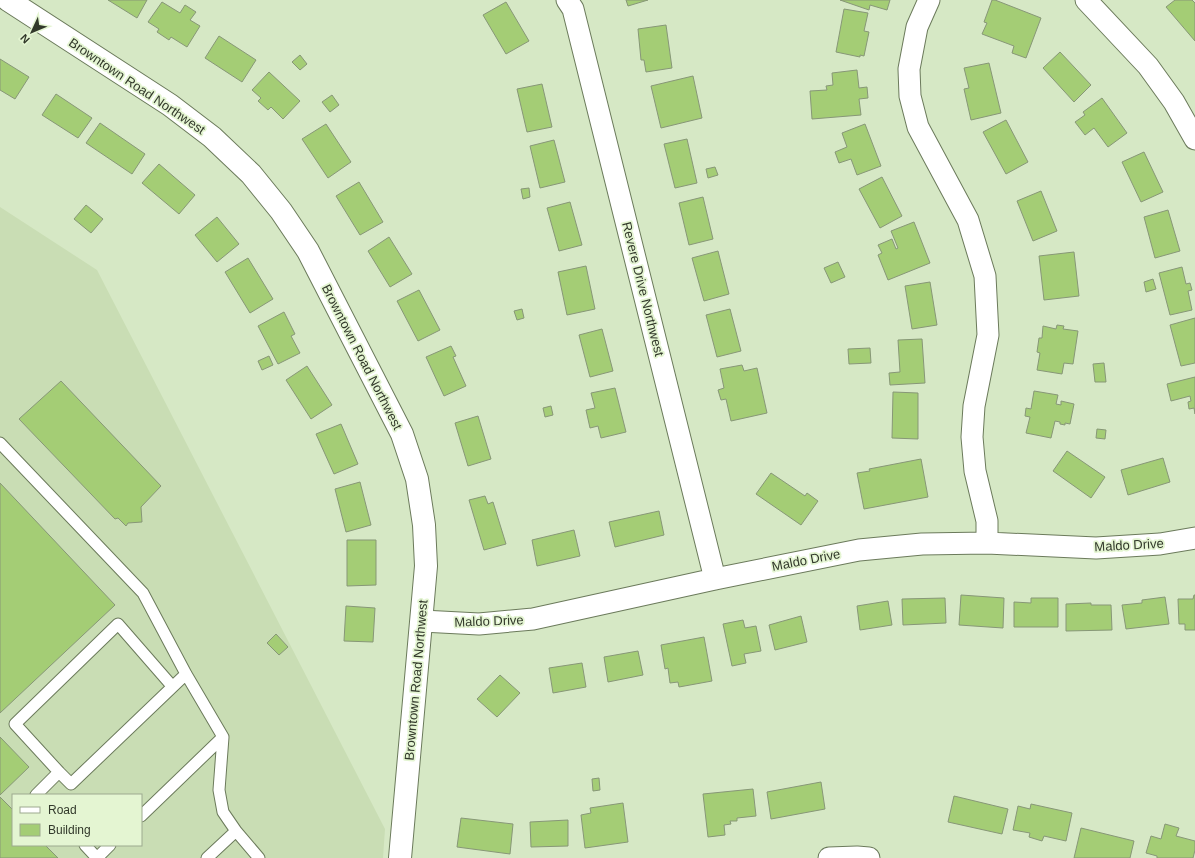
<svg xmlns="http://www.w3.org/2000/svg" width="1195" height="858" font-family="Helvetica,sans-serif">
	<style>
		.built { fill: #c9ddb4; fill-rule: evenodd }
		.building { fill: #a4cd75; stroke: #879777 }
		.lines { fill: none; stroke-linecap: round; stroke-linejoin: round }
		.service-casing { stroke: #6b7a5b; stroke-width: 13 }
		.minor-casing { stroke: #6b7a5b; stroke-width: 23 }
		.tertiary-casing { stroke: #6b7a5b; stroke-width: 24 }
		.service { stroke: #fff; stroke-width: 11 }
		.minor { stroke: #fff; stroke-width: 21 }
		.tertiary { stroke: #fff; stroke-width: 22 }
		.labels { text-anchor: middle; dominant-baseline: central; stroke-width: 3.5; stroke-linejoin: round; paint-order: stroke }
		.street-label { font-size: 13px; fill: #32392b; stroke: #e4f5d2 }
	</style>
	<rect width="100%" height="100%" fill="#d6e8c5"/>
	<path class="built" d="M 0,207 L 97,270 L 385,829 L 383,858 L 0,858 ZM 13,795 L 141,795 L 141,845 L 13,845 Z"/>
	<path class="building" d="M 108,0 L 147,0 L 137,18 Z
		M 626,0 L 648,0 L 628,6 Z
		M 840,0 L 890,0 L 887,10 L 870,5 L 869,10 Z
		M 992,0 L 995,0 L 1041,18 L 1026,58 L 1012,53 L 1014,46 L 982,34 L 987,23 L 984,22 Z
		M 1175,0 L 1192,0 L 1195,3 L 1195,41 L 1166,7 Z
		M 162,2 L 180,13 L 185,5 L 196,12 L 190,20 L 200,26 L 187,47 L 171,37 L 169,40 L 157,32 L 159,29 L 148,22 Z
		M 506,2 L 529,41 L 506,54 L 483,15 Z
		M 844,9 L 868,13 L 864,31 L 869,32 L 864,56 L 860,55 L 860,57 L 836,52 Z
		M 666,25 L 672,68 L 646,72 L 644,60 L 641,60 L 638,29 Z
		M 219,36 L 256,60 L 242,82 L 205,58 Z
		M 1060,52 L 1091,85 L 1074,102 L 1043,68 Z
		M 300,55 L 307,64 L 300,70 L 292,62 Z
		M 0,59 L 29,77 L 15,99 L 0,90 Z
		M 989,63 L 1001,113 L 971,120 L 964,89 L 969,88 L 964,68 Z
		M 857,70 L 859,88 L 867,87 L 868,98 L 859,99 L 861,115 L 812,119 L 810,91 L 827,90 L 826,86 L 833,85 L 832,73 Z
		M 269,72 L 300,101 L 283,119 L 271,107 L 268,110 L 258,101 L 261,98 L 252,90 Z
		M 693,76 L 702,118 L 661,128 L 651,86 Z
		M 542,84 L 552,127 L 527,132 L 517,89 Z
		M 56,94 L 92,118 L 78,138 L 42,115 Z
		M 332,95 L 339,105 L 330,112 L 322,102 Z
		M 1102,98 L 1127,133 L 1108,147 L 1094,128 L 1085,135 L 1075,122 L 1085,115 L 1083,112 Z
		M 1006,120 L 1028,162 L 1006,174 L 983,132 Z
		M 100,123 L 145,154 L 132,174 L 86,143 Z
		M 326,124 L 351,162 L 328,178 L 302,139 Z
		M 865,124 L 881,166 L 857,175 L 851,159 L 839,163 L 835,152 L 847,147 L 842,133 Z
		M 687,139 L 697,183 L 675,188 L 664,144 Z
		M 554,140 L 565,182 L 540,188 L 530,146 Z
		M 1144,152 L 1163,192 L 1141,202 L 1122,162 Z
		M 159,164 L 195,195 L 179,214 L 142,183 Z
		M 715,167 L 718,175 L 708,178 L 706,169 Z
		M 882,177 L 902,216 L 880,228 L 859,189 Z
		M 359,182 L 383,222 L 360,235 L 336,196 Z
		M 529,188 L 530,197 L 523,199 L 521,189 Z
		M 1041,191 L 1057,231 L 1033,241 L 1017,201 Z
		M 703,197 L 713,239 L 689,245 L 679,203 Z
		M 570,202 L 582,245 L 559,251 L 547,208 Z
		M 86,205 L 103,219 L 91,233 L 74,219 Z
		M 1168,210 L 1180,251 L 1155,258 L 1144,217 Z
		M 217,217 L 239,244 L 217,262 L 195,235 Z
		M 914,222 L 930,263 L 888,280 L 878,255 L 882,253 L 878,245 L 892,239 L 896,249 L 898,248 L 891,231 Z
		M 389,237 L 412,274 L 390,287 L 368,251 Z
		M 718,251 L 729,294 L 704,301 L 692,258 Z
		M 1074,252 L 1079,296 L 1044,300 L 1039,256 Z
		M 248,258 L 273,299 L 250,313 L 225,272 Z
		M 838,262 L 845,277 L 831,283 L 824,268 Z
		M 586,266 L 595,309 L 567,315 L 558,272 Z
		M 1182,267 L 1186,284 L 1190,283 L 1192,290 L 1188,291 L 1192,310 L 1170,315 L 1159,273 Z
		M 1153,279 L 1156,289 L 1146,292 L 1144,282 Z
		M 930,282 L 937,325 L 912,329 L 905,286 Z
		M 419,290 L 440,330 L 418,341 L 397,301 Z
		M 522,309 L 524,318 L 517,320 L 514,311 Z
		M 730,309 L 741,351 L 717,357 L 706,315 Z
		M 284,312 L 295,334 L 291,336 L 300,353 L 278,364 L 258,326 Z
		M 1195,318 L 1195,363 L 1181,366 L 1170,325 Z
		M 1057,325 L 1064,326 L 1063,329 L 1078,331 L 1073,364 L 1064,363 L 1062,374 L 1037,370 L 1040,353 L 1037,352 L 1039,338 L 1042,338 L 1043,326 L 1056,329 Z
		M 602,329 L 613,371 L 590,377 L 579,335 Z
		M 922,339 L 925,383 L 890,385 L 889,373 L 900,372 L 898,340 Z
		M 451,346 L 456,356 L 453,357 L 466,386 L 444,396 L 426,357 Z
		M 870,348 L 871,363 L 849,364 L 848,349 Z
		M 269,356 L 273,365 L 262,370 L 258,361 Z
		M 1104,363 L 1106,382 L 1095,382 L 1093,364 Z
		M 742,365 L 744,371 L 757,368 L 767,413 L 731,421 L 726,399 L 721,400 L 718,390 L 724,388 L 720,369 Z
		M 307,366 L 332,405 L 311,419 L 286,380 Z
		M 1195,377 L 1195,414 L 1194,408 L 1189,409 L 1188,402 L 1191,401 L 1190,396 L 1171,401 L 1167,384 Z
		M 61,381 L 161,486 L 141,507 L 142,522 L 128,523 L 126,526 L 118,518 L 115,519 L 19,419 Z
		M 615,388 L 626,432 L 601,438 L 598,426 L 590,428 L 586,410 L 595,408 L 591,393 Z
		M 1034,391 L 1058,395 L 1056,404 L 1061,405 L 1061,401 L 1074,404 L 1070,424 L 1065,423 L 1065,425 L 1060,424 L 1060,422 L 1055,421 L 1051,438 L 1026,433 L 1030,417 L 1025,416 L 1026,408 L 1031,409 Z
		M 893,392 L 918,393 L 918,439 L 892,438 Z
		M 551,406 L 553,415 L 545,417 L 543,408 Z
		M 478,416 L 491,459 L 468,466 L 455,423 Z
		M 341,424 L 358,464 L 334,474 L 316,434 Z
		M 1097,429 L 1106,430 L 1105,439 L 1096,438 Z
		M 1067,451 L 1105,477 L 1091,498 L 1053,471 Z
		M 1163,458 L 1170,482 L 1128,495 L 1121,470 Z
		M 921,459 L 928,497 L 864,509 L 857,473 L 870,471 L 869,469 Z
		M 771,473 L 805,496 L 807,493 L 818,501 L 801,525 L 756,494 Z
		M 360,482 L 371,525 L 346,532 L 335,489 Z
		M 0,483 L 115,605 L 0,713 Z
		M 485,496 L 488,504 L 493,502 L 506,544 L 484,550 L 469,500 Z
		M 659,511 L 664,535 L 615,547 L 609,522 Z
		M 574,530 L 580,556 L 537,566 L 532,540 Z
		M 347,540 L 376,540 L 376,585 L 347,586 Z
		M 961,595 L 1004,598 L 1003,628 L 959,625 Z
		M 1194,595 L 1195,595 L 1195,630 L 1185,630 L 1185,624 L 1179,624 L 1178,599 L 1193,599 Z
		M 1165,597 L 1169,624 L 1126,629 L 1122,605 L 1142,603 L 1142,600 Z
		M 945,598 L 946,623 L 903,625 L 902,599 Z
		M 1031,598 L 1058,598 L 1058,627 L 1014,627 L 1014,602 L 1031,603 Z
		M 888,601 L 892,625 L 860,630 L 857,606 Z
		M 1091,603 L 1091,605 L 1111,605 L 1112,630 L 1066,631 L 1066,604 Z
		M 346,606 L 375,608 L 373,642 L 344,641 Z
		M 801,616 L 807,642 L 775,650 L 769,625 Z
		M 743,620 L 745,628 L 756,626 L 761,651 L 744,654 L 746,663 L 732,666 L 723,624 Z
		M 276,634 L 288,647 L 279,655 L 267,643 Z
		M 704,637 L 712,681 L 679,687 L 678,682 L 670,683 L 668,668 L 665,669 L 661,645 Z
		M 638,651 L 643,675 L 608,682 L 604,657 Z
		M 582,663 L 586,687 L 553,693 L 549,668 Z
		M 500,675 L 520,693 L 497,717 L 477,699 Z
		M 0,737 L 29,767 L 0,795 Z
		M 599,778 L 600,790 L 593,791 L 592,779 Z
		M 821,782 L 825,809 L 771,819 L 767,792 Z
		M 753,789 L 756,816 L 737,818 L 737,821 L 730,821 L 731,824 L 724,825 L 725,835 L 708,837 L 703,794 Z
		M 954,796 L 1008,809 L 1002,834 L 948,822 Z
		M 0,797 L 13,810 L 13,845 L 45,845 L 58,858 L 0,858 Z
		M 623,803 L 628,842 L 585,848 L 581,815 L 591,813 L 590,808 Z
		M 1031,804 L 1072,813 L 1066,841 L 1044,836 L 1042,841 L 1029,837 L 1030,833 L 1013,830 L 1018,806 L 1030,809 Z
		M 461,818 L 513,824 L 510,854 L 457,847 Z
		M 568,820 L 568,846 L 531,847 L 530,822 Z
		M 1165,824 L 1179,828 L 1176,836 L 1195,841 L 1195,850 L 1193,858 L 1157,858 L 1157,856 L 1146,853 L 1151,836 L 1161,839 Z
		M 1081,828 L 1134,841 L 1130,858 L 1074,858 Z"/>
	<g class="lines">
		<g class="service-casing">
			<path id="service" d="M 0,443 L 143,593 L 186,674 L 223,737 L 219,790 L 223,812 L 236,831 L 259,858
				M 59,772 L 15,724 L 118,624 L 172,686
				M 36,795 L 59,772 L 71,784 L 186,674
				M 141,816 L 223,737
				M 85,845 L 97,858
				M 97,858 L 110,845
				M 207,858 L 236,831"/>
		</g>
		<g class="minor-casing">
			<path id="minor" d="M 567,0 L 573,9 L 715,579
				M 929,0 L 917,27 L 909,69 L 910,96 L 918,127 L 968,220 L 985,276 L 988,335 L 974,406 L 972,437 L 975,471 L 987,521 L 987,543
				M 1086,0 L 1148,66 L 1174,102 L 1195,139
				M 422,621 L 479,624 L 533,619 L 715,579 L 859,550 L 922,544 L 987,543 L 1096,548 L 1160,544 L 1195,538
				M 829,858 L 857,857 L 869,858"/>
		</g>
		<g class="tertiary-casing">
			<path id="tertiary" d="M 8,0 L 170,105 L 212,137 L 251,174 L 281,211 L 308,251 L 402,434 L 417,479 L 424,525 L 426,566 L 400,858"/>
		</g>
		<use href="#service" class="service"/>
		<use href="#minor" class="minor"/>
		<use href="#tertiary" class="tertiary"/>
	</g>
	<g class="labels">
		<g class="street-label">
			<text transform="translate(137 86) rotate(34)">Browntown Road Northwest</text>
			<text transform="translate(643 289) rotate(76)">Revere Drive Northwest</text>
			<text transform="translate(362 357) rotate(63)">Browntown Road Northwest</text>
			<text transform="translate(1129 545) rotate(-3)">Maldo Drive</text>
			<text transform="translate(806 560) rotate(-11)">Maldo Drive</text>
			<text transform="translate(489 621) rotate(-2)">Maldo Drive</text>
			<text transform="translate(416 680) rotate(-85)">Browntown Road Northwest</text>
		</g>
	</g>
	<rect x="12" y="794" width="130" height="52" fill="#e4f5d2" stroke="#9daa8f"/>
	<rect x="20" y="807" width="20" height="6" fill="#ffffff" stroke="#9daa8f"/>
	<text x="48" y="814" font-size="12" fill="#32392b">Road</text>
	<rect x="20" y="824" width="20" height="12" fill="#a4cd75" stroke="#9daa8f"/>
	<text x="48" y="834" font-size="12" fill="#32392b">Building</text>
	<g transform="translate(32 32) rotate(226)" stroke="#e4f5d2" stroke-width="3" paint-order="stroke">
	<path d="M0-3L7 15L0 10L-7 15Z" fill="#32392b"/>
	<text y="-6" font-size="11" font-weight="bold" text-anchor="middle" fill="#32392b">N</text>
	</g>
</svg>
